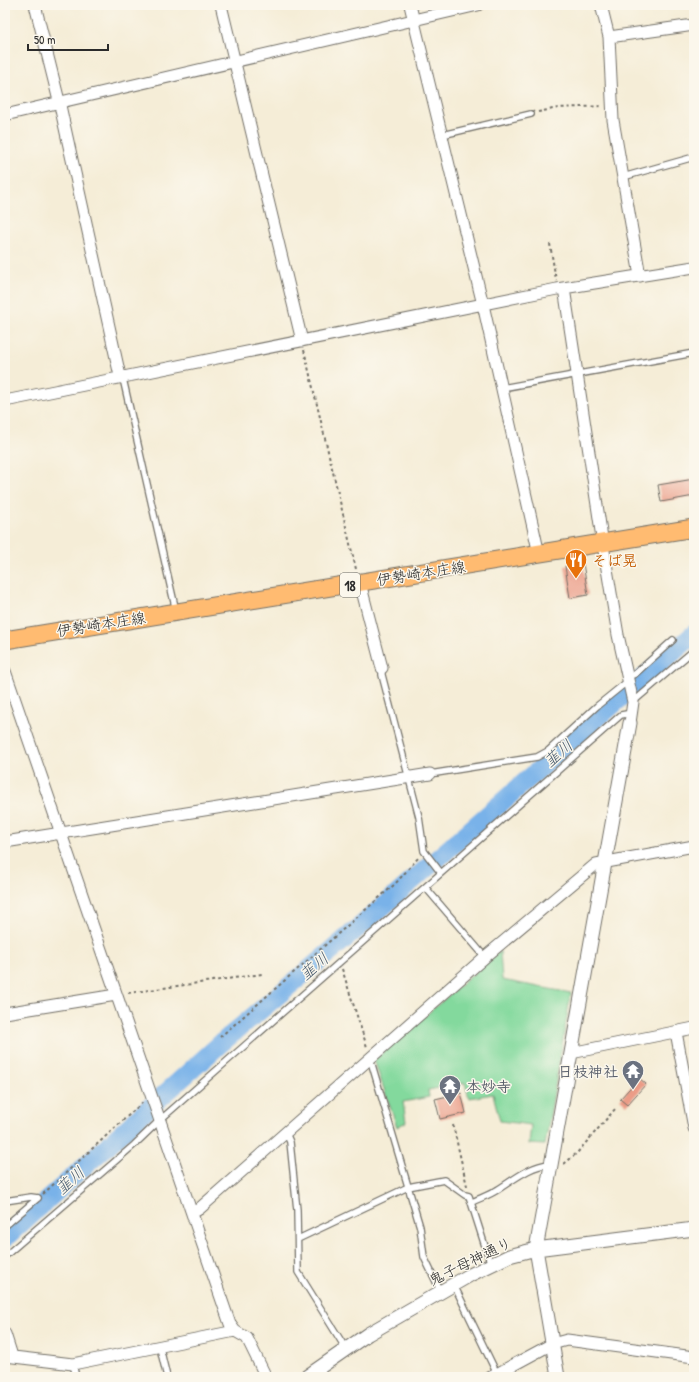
<svg xmlns="http://www.w3.org/2000/svg" width="699" height="1382" font-family="'Patrick Hand','Klee One',sans-serif">
	<style>
		.green { fill: #83d99d; stroke: #578264 }
		.lines { fill: none; stroke-linecap: round; stroke-linejoin: round }
		.river { stroke: #79b2e9; stroke-width: 19 }
		.building { fill: #eb9c87 }
		.service-casing { stroke: #726f67; stroke-width: 8 }
		.minor-casing { stroke: #726f67; stroke-width: 13 }
		.tertiary-casing { stroke: #726f67; stroke-width: 15 }
		.primary-casing { stroke: #726f67; stroke-width: 19 }
		.path { stroke: #726f67; stroke-width: 2; stroke-dasharray: 3 3; stroke-linecap: butt }
		.service { stroke: #fff; stroke-width: 5.5 }
		.minor { stroke: #fff; stroke-width: 11 }
		.tertiary { stroke: #fff; stroke-width: 13 }
		.primary { stroke: #ffbb71; stroke-width: 17 }
		.labels { text-anchor: middle; dominant-baseline: central; stroke-width: 3; stroke-linejoin: round; paint-order: stroke }
		.shield { fill: #fbf7ec; stroke: #696865; stroke-width: 1 }
		.shield-label { font-size: 14px; font-weight: bold; fill: #2b2b2b }
		.food-label { font-size: 15px; font-weight: bold; fill: #c56008; stroke: #fbf7ec; text-anchor: start }
		.street-label { font-size: 15px; fill: #2b2b2b; stroke: #fbf7ec }
		.worship-label { font-size: 15px; font-weight: bold; fill: #5b616d; stroke: #fbf7ec; text-anchor: end }
		.water-label { font-size: 16px; font-style: italic; fill: #465a6e; stroke: #fbf7ec }
	</style>
	<rect width="100%" height="100%" fill="#fbf7ec"/>
	<filter id="ink" filterUnits="userSpaceOnUse"><feTurbulence type="fractalNoise" baseFrequency=".025" numOctaves="2"/><feDisplacementMap in="SourceGraphic" scale="8" xChannelSelector="R" yChannelSelector="G"/><feConvolveMatrix kernelMatrix="1 2 1 2 8 2 1 2 1" color-interpolation-filters="sRGB"/></filter>
	<filter id="wash" filterUnits="userSpaceOnUse"><feTurbulence type="fractalNoise" baseFrequency=".012" numOctaves="4" result="noise"/><feDisplacementMap in="SourceGraphic" scale="16" xChannelSelector="R" yChannelSelector="G"/><feGaussianBlur stdDeviation="0.9" result="paint"/><feColorMatrix in="noise" values="0 0 0 0 0 0 0 0 0 0 0 0 0 0 0 0 0 1.4 0 .05"/><feComposite in="paint" operator="in"/></filter>
	<g filter="url(#wash)">
		<rect width="100%" height="100%" fill="#f5edd7"/>
		<path class="green" d="M 500,951 L 502,980 L 571,993 L 545,1145 L 529,1144 L 531,1125 L 500,1121 L 493,1094 L 469,1098 L 465,1083 L 428,1090 L 429,1097 L 403,1102 L 406,1122 L 397,1127 L 374,1060 Z"/>
		<g class="lines">
			<path class="river" d="M 637,684 L 694,634
				M 5,1238 L 219,1045 L 363,924 L 624,695"/>
		</g>
		<g id="blocks">
			<path class="building" d="M 694,479 L 694,496 L 661,502 L 658,485 Z
				M 583,563 L 588,595 L 570,598 L 565,566 Z
				M 639,1078 L 646,1084 L 627,1105 L 620,1099 Z
				M 461,1093 L 466,1113 L 440,1119 L 435,1099 Z"/>
		</g>
	</g>
	<g filter="url(#ink)">
		<use href="#blocks" fill-opacity="0" stroke="#726f67" stroke-width="1"/>
		<g class="lines">
			<g class="service-casing">
				<path id="service" d="M 442,135 L 531,114
					M 623,177 L 694,157
					M 120,377 L 124,383 L 176,611
					M 502,388 L 694,353
					M 382,668 L 382,675 L 419,817 L 424,851 L 441,873
					M 628,677 L 635,674 L 673,640
					M 633,702 L 694,650
					M 430,774 L 537,757 L 548,751 L 597,706 L 628,681
					M 426,888 L 485,957
					M 370,1058 L 420,1227 L 424,1257 L 441,1292
					M 286,1133 L 290,1142 L 297,1210 L 298,1272 L 346,1349
					M 5,1201 L 31,1197 L 38,1198
					M 472,1202 C 480,1198 490,1195 497,1190 C 515,1179 529,1166 550,1164
					M 5,1226 L 38,1198
					M 298,1239 L 408,1187 L 444,1180 L 465,1195 L 469,1196 L 491,1265
					M 5,1256 L 134,1145 L 160,1120 L 621,715 L 632,713
					M 454,1285 L 497,1374
					M 160,1348 L 167,1377
					M 73,1364 L 76,1377"/>
			</g>
			<g class="minor-casing">
				<path id="minor" d="M 35,5 L 59,101 L 120,376
					M 221,5 L 302,341
					M 410,5 L 484,309 L 539,554
					M 601,5 L 609,37 L 613,120 L 640,276
					M 609,37 L 694,25
					M 5,115 L 478,5
					M 564,288 L 604,551 L 618,635 L 633,702 L 630,723
					M 5,401 L 557,289 L 694,267
					M 360,583 L 382,668
					M 5,671 L 230,1324 L 235,1331 L 247,1338 L 266,1377
					M 5,842 L 430,774
					M 5,1013 L 116,995
					M 676,1032 L 694,1128
					M 571,1053 L 694,1028
					M 192,1213 L 199,1209 L 485,957 L 596,864 L 694,846
					M 5,1334 L 12,1356
					M 5,1356 L 73,1364 L 235,1331
					M 491,1377 L 552,1344 L 567,1340 L 694,1357"/>
			</g>
			<g class="tertiary-casing">
				<path id="tertiary" d="M 306,1377 L 368,1334 L 470,1275 L 509,1256 L 536,1249 L 694,1229
					M 558,1377 L 536,1249 L 630,723"/>
			</g>
			<g class="primary-casing">
				<path id="primary" d="M 5,640 L 694,528"/>
			</g>
			<path class="path" d="M 538,112 L 558,108 L 603,106
				M 550,244 L 556,280
				M 304,350 L 356,569
				M 342,969 L 367,1047
				M 128,993 L 262,974
				M 220,1037 L 395,884 L 419,857
				M 453,1125 L 467,1186
				M 564,1164 L 577,1153 L 616,1108
				M 43,1194 L 143,1102"/>
			<use href="#service" class="service"/>
			<use href="#minor" class="minor"/>
			<use href="#tertiary" class="tertiary"/>
			<use href="#primary" class="primary"/>
		</g>
	</g>
	<defs>
		<g id="restaurant-pin" transform="scale(1.15)"><path d="M0 17L-7.5 6A9.5 9.5 0 1 1 7.5 6Z" fill="#e8710a" stroke="#fbf7ec"/><path d="M-5-6h1v4h1v-4h1v4h1v-4h1v5L-1.5 .5V6h-2V.5L-5-1ZM5-6V6H3V1.5H1.5Q1.5-4 5-6Z" fill="#fff"/></g>
		<g id="temple-pin" transform="scale(1.15)"><path d="M0 17L-7.5 6A9.5 9.5 0 1 1 7.5 6Z" fill="#6b7280" stroke="#fbf7ec"/><path d="M0-6L5-2H3V0L6.5 2.5H4V6H1.5V3h-3V6H-4V2.5H-6.5L-3 0V-2H-5Z" fill="#fff"/></g>
	</defs>
	<g fill-rule="evenodd">
		<use href="#restaurant-pin" x="576" y="560"/>
		<use href="#temple-pin" x="633" y="1071"/>
		<use href="#temple-pin" x="450" y="1086"/>
	</g>
	<g class="labels">
		<rect class="shield" x="340" y="573" width="20" height="24" rx="3"/>
		<g class="shield-label">
			<text x="350" y="585">18</text>
		</g>
		<g class="food-label">
			<text x="592" y="560">そば晃</text>
		</g>
		<g class="street-label">
			<text transform="translate(421 573) rotate(-9)">伊勢崎本庄線</text>
			<text transform="translate(101 624) rotate(-9)">伊勢崎本庄線</text>
			<text transform="translate(470 1261) rotate(-26)">鬼子母神通り</text>
		</g>
		<g class="worship-label">
			<text x="618" y="1071">日枝神社</text>
			<text x="466" y="1086" text-anchor="start">本妙寺</text>
		</g>
		<g class="water-label">
			<text transform="translate(558 753) rotate(-41)">韮川</text>
			<text transform="translate(314 966) rotate(-40)">韮川</text>
			<text transform="translate(70 1180) rotate(-42)">韮川</text>
		</g>
	</g>
	<rect width="699" height="1382" fill="none" stroke="#fbf7ec" stroke-width="20"/>
	<path d="M28 44v6h80v-6" fill="none" stroke="#2b2b2b" stroke-width="2"/>
	<text x="34" y="44" font-size="12" fill="#2b2b2b" stroke="#fbf7ec" stroke-width="3" paint-order="stroke">50 m</text>
</svg>
